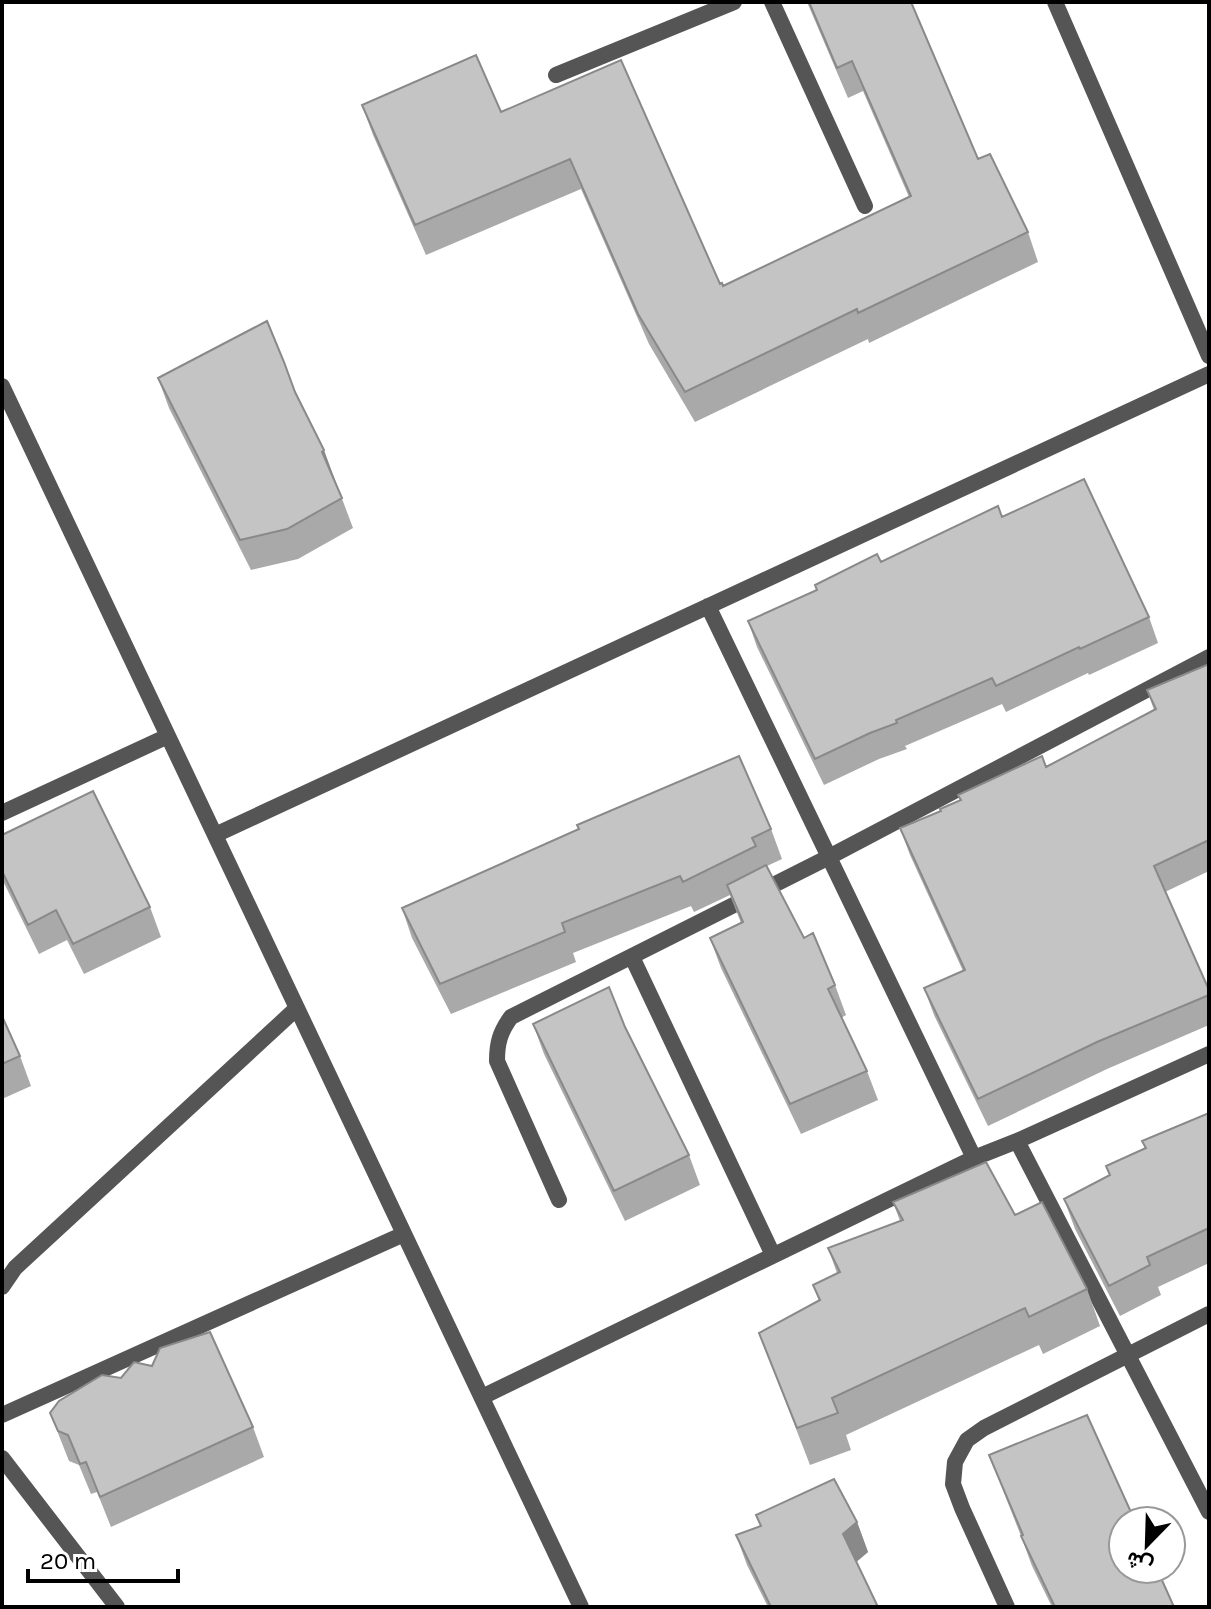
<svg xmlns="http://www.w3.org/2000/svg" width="1211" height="1609" font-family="Karla,Vazirmatn,sans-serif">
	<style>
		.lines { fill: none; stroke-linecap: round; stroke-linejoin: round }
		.service { stroke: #555; stroke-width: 16 }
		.minor { stroke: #555; stroke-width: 16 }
		.wall { fill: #a9a9a9 }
		.shaded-wall { fill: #898989 }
		.building { fill: #c4c4c4; stroke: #898989; stroke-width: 2 }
	</style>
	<rect width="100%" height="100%" fill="#fff"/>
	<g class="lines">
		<path class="service" d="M 772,2 L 865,206"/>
		<path class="minor" d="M 1055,2 L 1209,356
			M 556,75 L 734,2
			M 2,386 L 581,1607
			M 708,606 L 974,1158
			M 2,813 L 168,736
			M 215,835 L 1209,374
			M 632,957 L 773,1255
			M 1017,1141 L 1209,1512
			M 559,1200 L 497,1061 C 497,1043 500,1032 511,1017 L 829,857 L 1209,657
			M 2,1287 L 15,1268 L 297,1008
			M 482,1397 L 974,1158 L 1017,1141 L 1209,1054
			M 2,1415 L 404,1234
			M 2,1458 L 117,1607
			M 1007,1607 L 962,1508 L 953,1484 L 955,1462 L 967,1440 L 984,1428 L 1209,1314"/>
	</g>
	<path class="wall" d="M 807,2 L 911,2 L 978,159 L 1028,232 L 1038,262 L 869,343 L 868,339 L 695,422 L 649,344 L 581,189 L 426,255 L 373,135 L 362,105 L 501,112 L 621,60 L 720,284 L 723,286 L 909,197 L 863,91 L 848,98 Z
		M 158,378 L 297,397 L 335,480 L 353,528 L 298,559 L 251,570 L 169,408 Z
		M 1002,517 L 1149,617 L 1158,643 L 1089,675 L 1088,673 L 1006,712 L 1002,704 L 905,746 L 907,749 L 879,759 L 824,785 L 757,647 L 748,621 L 881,562 Z
		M 1209,664 L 1209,871 L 1165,892 L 1209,990 L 1209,1025 L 1107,1069 L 988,1126 L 934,1015 L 924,988 L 963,971 L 910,855 L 900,828 L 941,811 L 960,800 L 958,795 L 1046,767 L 1154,710 L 1147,690 Z
		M 771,829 L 782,859 L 767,866 L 804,938 L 835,985 L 846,1015 L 841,1018 L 867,1071 L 878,1100 L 801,1134 L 721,968 L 710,938 L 741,923 L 730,895 L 694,912 L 691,906 L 573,953 L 576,962 L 451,1014 L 412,938 L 402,908 Z
		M 2,835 L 150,907 L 161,937 L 84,974 L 67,940 L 39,954 L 2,879 Z
		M 2,1016 L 20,1056 L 31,1086 L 2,1099 Z
		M 533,1024 L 689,1155 L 700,1185 L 625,1221 L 544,1054 Z
		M 1209,1113 L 1209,1263 L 1158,1287 L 1161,1295 L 1120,1316 L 1075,1229 L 1064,1199 L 1109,1176 L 1145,1149 L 1142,1141 Z
		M 893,1202 L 1015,1215 L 1087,1289 L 1100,1326 L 1043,1354 L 1039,1345 L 846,1435 L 851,1450 L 810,1465 L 759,1333 L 819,1301 L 813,1285 L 837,1273 L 828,1248 L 900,1221 Z
		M 50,1413 L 253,1427 L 264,1457 L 111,1527 L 97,1492 L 91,1494 L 79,1465 L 69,1461 Z
		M 989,1455 L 1174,1607 L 1052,1607 L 1032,1566 L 1021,1536 Z
		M 857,1522 L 868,1552 L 856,1562 L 878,1607 L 768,1607 L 747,1565 L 736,1535 Z"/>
	<path class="shaded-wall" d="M 324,450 L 335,480 L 332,482 L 322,452 Z
		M 857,1522 L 868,1552 L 854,1564 L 843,1534 Z"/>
	<path class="building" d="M 809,2 L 911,2 L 978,159 L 990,154 L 1028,232 L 858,313 L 857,309 L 685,392 L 638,314 L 570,159 L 415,225 L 362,105 L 476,55 L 501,112 L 621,60 L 720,284 L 722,283 L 723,286 L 911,196 L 852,61 L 837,68 Z
		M 267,321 L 284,362 L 295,392 L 324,450 L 322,452 L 342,498 L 287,529 L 240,540 L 158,378 Z
		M 1084,479 L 1149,617 L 1080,649 L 1079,647 L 996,686 L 992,678 L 896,720 L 897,723 L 870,733 L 815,759 L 748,621 L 817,590 L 815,585 L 877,554 L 881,562 L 998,506 L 1002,517 Z
		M 1209,664 L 1209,840 L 1154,866 L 1209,990 L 1209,995 L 1097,1042 L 978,1099 L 924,988 L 965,970 L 900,828 L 941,811 L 940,809 L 961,800 L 958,795 L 1042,756 L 1046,767 L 1156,709 L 1147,690 Z
		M 739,756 L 771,829 L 752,838 L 756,846 L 683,882 L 680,876 L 562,923 L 565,932 L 440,984 L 402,908 L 579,829 L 577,825 Z
		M 93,791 L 150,907 L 73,944 L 56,910 L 28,925 L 2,871 L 2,835 Z
		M 766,865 L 804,938 L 813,933 L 835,985 L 828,989 L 867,1071 L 790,1104 L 710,938 L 743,922 L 727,885 Z
		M 609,987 L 625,1027 L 689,1155 L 614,1191 L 533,1024 Z
		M 2,1016 L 20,1056 L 2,1064 Z
		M 1209,1113 L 1209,1228 L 1147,1257 L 1150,1265 L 1109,1286 L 1064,1199 L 1110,1175 L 1106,1166 L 1146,1148 L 1142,1141 Z
		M 986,1162 L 1015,1215 L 1042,1202 L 1087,1289 L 1029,1317 L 1025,1308 L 832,1398 L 838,1413 L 797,1428 L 759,1333 L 820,1300 L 813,1285 L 840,1272 L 828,1248 L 903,1220 L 893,1202 Z
		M 210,1332 L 253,1427 L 100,1497 L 86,1462 L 80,1464 L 68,1435 L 58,1431 L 50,1413 L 59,1401 L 102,1375 L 121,1378 L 134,1362 L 152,1366 L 160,1348 Z
		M 1087,1415 L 1135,1521 L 1123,1521 L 1123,1569 L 1157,1569 L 1174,1607 L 1055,1607 L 1021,1536 L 1023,1535 L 989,1455 Z
		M 834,1479 L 857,1522 L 843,1534 L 878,1607 L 771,1607 L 736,1535 L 761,1526 L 756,1515 Z"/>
	<rect width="1211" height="1609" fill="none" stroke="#000000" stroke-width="8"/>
	<g transform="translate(1147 1545) rotate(203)"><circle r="38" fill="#ffffff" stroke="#999999" stroke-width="2"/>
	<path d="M0-6L14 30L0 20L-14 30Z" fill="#000000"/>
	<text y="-12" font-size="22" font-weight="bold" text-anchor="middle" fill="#000000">ش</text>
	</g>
	<path d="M28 1569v12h150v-12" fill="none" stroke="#000000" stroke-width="4"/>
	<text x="40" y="1569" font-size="24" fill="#000000" stroke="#ffffff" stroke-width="6" paint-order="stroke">20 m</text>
</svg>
